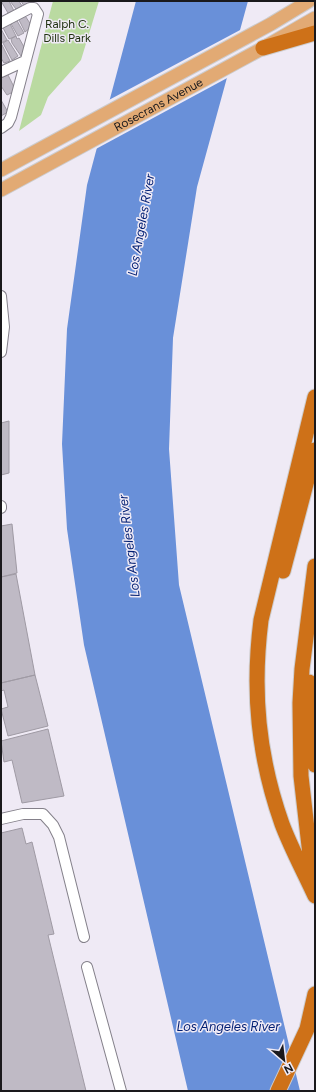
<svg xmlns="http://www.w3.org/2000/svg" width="316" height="1092" font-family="Figtree,sans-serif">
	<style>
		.green { fill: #badaa1 }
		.water { fill: #6990d9 }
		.pier { fill: #efeaf5 }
		.building { fill: #bfbac5; stroke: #9f9aa4 }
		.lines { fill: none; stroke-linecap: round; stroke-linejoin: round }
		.minor-casing { stroke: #84808a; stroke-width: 12 }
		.major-casing { stroke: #cdcccd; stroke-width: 15 }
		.highway-casing { stroke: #cdcccd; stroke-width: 17 }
		.minor { stroke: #fff; stroke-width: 10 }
		.major { stroke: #e2aa74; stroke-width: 13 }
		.highway { stroke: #ce7118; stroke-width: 15 }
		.labels { text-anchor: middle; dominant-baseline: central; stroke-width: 3; stroke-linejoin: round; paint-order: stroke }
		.park-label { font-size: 12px; fill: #213211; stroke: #efeaf5 }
		.street-label { font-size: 12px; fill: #1a191c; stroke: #efeaf5 }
		.water-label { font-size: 13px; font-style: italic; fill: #001e73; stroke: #efeaf5 }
	</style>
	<rect width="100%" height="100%" fill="#efeaf5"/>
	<path class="green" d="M 53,1 L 99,1 L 81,60 L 48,97 L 41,115 L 19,131 Z"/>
	<path class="water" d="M 136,1 L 248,1 L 197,187 L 173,338 L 169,449 L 179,585 L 300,1091 L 188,1091 L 84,645 L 67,529 L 62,444 L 67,329 L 87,185 Z"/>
	<path class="pier" d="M 242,29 L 229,77 L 94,150 L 107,101 Z"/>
	<path class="building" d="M 1,1 L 9,1 L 14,11 L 8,13 Z
		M 10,1 L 19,1 L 22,6 L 16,9 Z
		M 21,1 L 30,1 L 31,3 L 24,6 Z
		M 24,14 L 31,25 L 30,28 L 25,32 L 18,18 Z
		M 16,19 L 24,33 L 18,36 L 10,22 Z
		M 9,22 L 16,36 L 9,39 L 2,26 Z
		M 1,29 L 7,40 L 1,43 Z
		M 16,36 L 17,39 L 19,38 L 24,47 L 23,55 L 21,56 L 12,43 L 11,39 Z
		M 8,40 L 18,56 L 12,60 L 3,43 Z
		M 2,45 L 10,61 L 4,63 L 1,58 Z
		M 7,73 L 15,89 L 15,91 L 7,95 L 1,86 L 1,75 Z
		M 1,100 L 8,112 L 1,116 Z
		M 9,421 L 9,473 L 1,475 L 1,423 Z
		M 12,524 L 17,573 L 1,577 L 1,526 Z
		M 16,574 L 35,675 L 1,683 L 1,577 Z
		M 35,675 L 48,726 L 8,736 L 1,709 L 8,707 L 4,690 L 1,691 L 1,683 Z
		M 48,729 L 64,796 L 22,803 L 12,760 L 4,762 L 1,741 Z
		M 22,828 L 26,844 L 32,842 L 54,934 L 48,935 L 86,1091 L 1,1091 L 1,833 Z"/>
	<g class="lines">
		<g class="minor-casing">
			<path id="minor" d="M 1,23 L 30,8 L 34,8 L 38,14 L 11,117 L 8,123 L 1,128
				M 1,72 L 25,61
				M 1,296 L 4,327 L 1,352
				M 1,506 L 1,508
				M 1,819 L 23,814 L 43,814 L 53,825 L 59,837 L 84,937
				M 87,967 L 121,1091"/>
		</g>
		<g class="major-casing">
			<g id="major">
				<path d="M 1,170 L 271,24 L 309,1"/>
				<path id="s1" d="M 1,190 L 263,48 L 315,18"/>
			</g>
		</g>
		<g class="highway-casing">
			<path id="highway" d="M 263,48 L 315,33
				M 315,397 L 261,620 C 252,691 258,756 282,824 C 291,848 304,872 315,896
				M 283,571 L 315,450
				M 309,682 L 315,765
				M 313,881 L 301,776 L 300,703 L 302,669 L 315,566
				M 278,1091 L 307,1029 L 315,994"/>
		</g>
		<use href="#minor" class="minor"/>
		<use href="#major" class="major"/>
		<use href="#highway" class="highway"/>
	</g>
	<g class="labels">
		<g class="park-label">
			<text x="67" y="24">Ralph C.<tspan x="67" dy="14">Dills Park</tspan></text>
		</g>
		<g class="street-label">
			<text stroke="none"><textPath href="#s1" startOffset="179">Rosecrans Avenue</textPath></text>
		</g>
		<g class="water-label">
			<text transform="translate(141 225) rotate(-80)">Los Angeles River</text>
			<text transform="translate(129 546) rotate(-97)">Los Angeles River</text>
			<text x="228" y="1026">Los Angeles River</text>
		</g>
	</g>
	<rect width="316" height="1092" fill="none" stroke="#1a191c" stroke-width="4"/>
	<g transform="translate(284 1060) rotate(152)" stroke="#efeaf5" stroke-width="3" paint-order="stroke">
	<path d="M0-3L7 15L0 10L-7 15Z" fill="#1a191c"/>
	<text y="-6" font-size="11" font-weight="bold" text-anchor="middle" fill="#1a191c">N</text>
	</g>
</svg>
